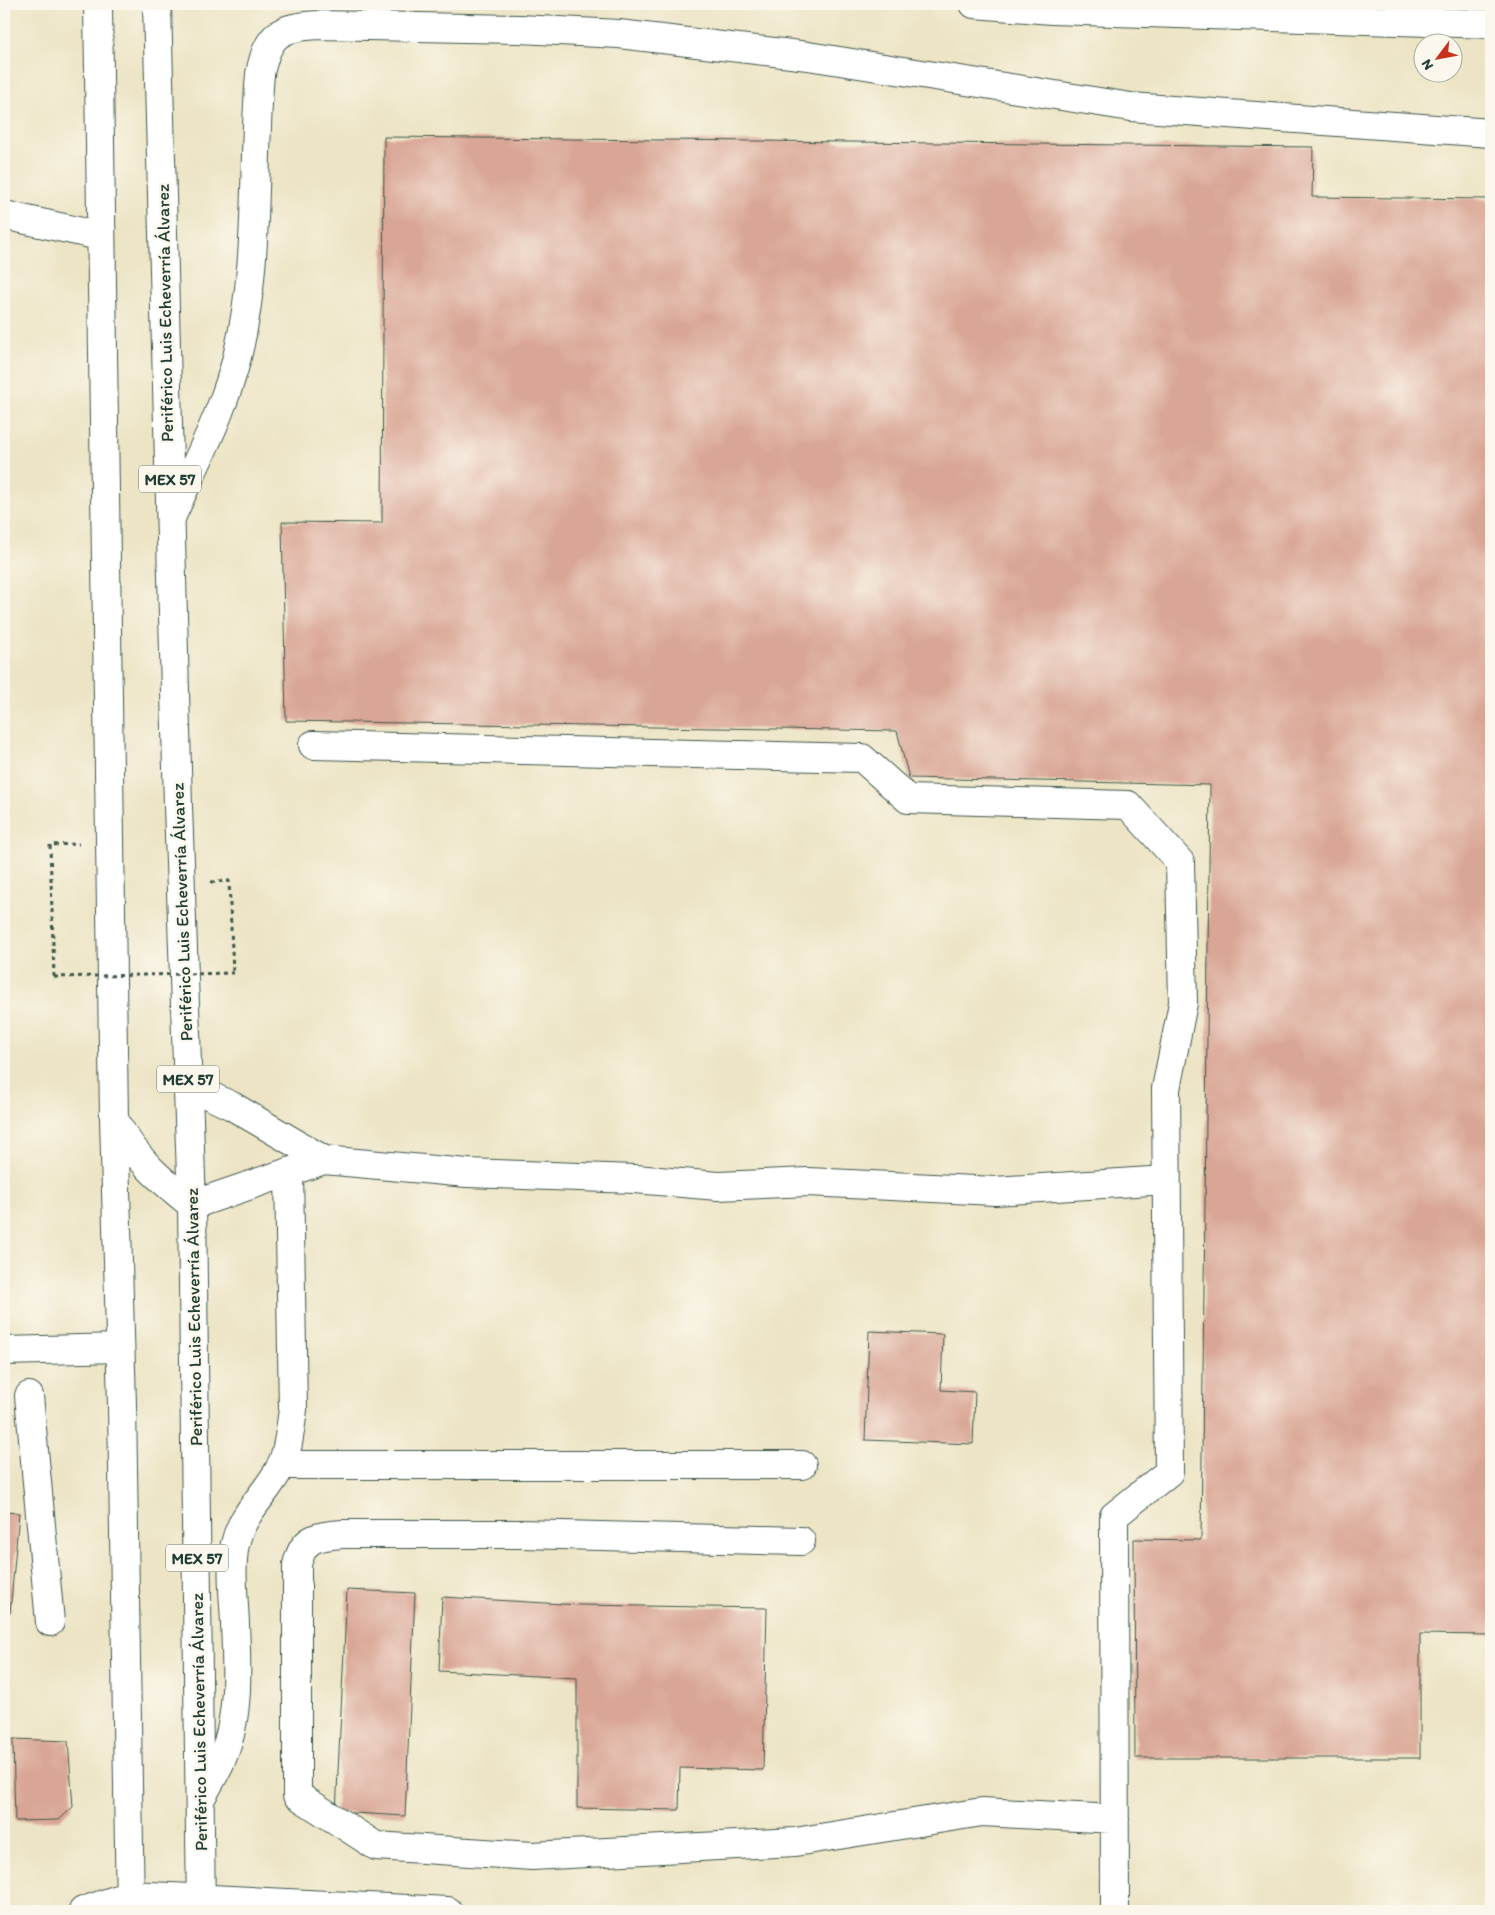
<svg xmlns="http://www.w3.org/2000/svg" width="1495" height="1915" font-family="Itim,sans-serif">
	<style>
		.building { fill: #d9a594 }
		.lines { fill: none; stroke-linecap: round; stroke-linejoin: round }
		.minor-casing { stroke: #3e564a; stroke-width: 30 }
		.major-casing { stroke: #3e564a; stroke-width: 30 }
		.path { stroke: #3e564a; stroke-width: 3; stroke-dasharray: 4 4; stroke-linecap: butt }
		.minor { stroke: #fff; stroke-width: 28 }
		.major { stroke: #fff; stroke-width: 28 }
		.path-bridge { stroke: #3e564a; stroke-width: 3; stroke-dasharray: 4 4; stroke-linecap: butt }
		.labels { text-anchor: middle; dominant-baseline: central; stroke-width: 5; stroke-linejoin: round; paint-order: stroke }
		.shield { fill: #fbf7ec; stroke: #61756b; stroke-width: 1 }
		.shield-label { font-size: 16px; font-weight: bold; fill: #1f3d34 }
		.street-label { font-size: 18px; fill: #1f3d34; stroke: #fbf7ec }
	</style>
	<rect width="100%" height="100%" fill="#fbf7ec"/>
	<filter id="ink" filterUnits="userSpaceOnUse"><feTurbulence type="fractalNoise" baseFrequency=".02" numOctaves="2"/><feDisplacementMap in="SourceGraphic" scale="10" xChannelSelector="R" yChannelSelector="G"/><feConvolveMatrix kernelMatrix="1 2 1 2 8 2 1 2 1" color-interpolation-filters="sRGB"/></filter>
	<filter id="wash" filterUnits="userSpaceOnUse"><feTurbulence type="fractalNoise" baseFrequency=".0096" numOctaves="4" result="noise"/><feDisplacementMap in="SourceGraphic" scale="20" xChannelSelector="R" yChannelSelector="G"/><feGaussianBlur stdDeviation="1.12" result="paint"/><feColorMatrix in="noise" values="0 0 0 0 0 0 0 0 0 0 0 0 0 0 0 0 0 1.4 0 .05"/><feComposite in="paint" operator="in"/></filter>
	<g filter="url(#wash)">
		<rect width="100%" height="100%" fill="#ece4c4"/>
		<g id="blocks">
			<path class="building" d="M 384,137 L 1313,147 L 1312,197 L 1491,199 L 1491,1635 L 1420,1634 L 1420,1758 L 1135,1758 L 1134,1539 L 1201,1540 L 1210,785 L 909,778 L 897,731 L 286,721 L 282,522 L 382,523 Z
				M 869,1331 L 943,1334 L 941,1390 L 975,1392 L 973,1444 L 865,1440 Z
				M 4,1512 L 19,1513 L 10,1613 L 4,1612 Z
				M 347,1590 L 415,1593 L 405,1816 L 336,1812 Z
				M 442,1597 L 580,1605 L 767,1608 L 763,1770 L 680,1768 L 679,1810 L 577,1808 L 577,1678 L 439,1671 Z
				M 13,1739 L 68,1741 L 73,1807 L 59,1820 L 15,1821 Z"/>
		</g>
	</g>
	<g filter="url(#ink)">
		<use href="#blocks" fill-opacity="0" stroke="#3e564a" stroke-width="1"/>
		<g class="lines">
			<g class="minor-casing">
				<path id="minor" d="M 974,4 L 1052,10 L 1491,24
					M 4,215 L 100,236
					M 171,518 C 195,464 225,410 238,353 C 260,261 252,167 260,74 C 268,34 279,27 319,25 L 519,29 L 619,34 L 808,56 L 1131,107 L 1491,133
					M 313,745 L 862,758 L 908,799 L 1128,805 L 1180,862 L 1183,1003 L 1166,1089 L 1169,1472 L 1114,1516 L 1115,1911
					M 189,1086 L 232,1106 L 324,1160
					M 192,1205 L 324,1160 L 467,1173 L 635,1179 L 718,1186 L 808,1182 L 995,1191 L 1166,1180
					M 4,1351 L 120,1348
					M 29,1396 L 50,1622
					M 281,1465 L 802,1465
					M 801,1541 L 521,1534 L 343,1534 C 317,1536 303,1537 297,1565 L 297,1795 L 376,1846 L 532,1856 L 795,1842 L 982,1812 L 1115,1819
					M 200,1800 C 206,1788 214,1776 220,1763 C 240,1721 237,1669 235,1624 C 234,1598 230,1569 235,1544 C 242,1512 267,1494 281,1466 C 289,1449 290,1428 293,1410 L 289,1172
					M 83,1911 L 130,1895"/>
			</g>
			<g class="major-casing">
				<path id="major" d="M 98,4 L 114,1119 L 122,1405 L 130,1911
					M 157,4 L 178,806 L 192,1205 L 201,1911
					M 115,1121 C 137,1160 157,1177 192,1205
					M 130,1895 L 448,1911"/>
			</g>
			<path class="path" d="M 211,882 L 229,881 L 233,973
				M 54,977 L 50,845 L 79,844"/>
			<use href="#minor" class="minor"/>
			<use href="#major" class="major"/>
			<path class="path-bridge" d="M 54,977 L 233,973"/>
		</g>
	</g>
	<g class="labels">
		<g class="shield">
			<rect x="139" y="465.5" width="62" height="27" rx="4"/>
			<rect x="157" y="1065.5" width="62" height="27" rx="4"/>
			<rect x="166" y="1544.5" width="62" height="27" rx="4"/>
		</g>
		<g class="shield-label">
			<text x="170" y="479">MEX 57</text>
			<text x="188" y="1079">MEX 57</text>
			<text x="197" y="1558">MEX 57</text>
		</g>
		<g class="street-label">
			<text transform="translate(165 313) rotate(-91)">Periférico Luis Echeverría Álvarez</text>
			<text transform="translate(182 912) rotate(-92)">Periférico Luis Echeverría Álvarez</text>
			<text transform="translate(194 1317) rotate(-91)">Periférico Luis Echeverría Álvarez</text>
			<text transform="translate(199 1722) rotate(-91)">Periférico Luis Echeverría Álvarez</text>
		</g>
	</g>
	<rect width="1495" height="1915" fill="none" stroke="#fbf7ec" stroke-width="20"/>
	<g transform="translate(1438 58) rotate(238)"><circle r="24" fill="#fbf7ec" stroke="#a3ada2"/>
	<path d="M0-4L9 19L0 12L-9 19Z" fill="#c8321e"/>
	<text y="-8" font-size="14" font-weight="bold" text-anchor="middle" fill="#1f3d34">N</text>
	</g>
</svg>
